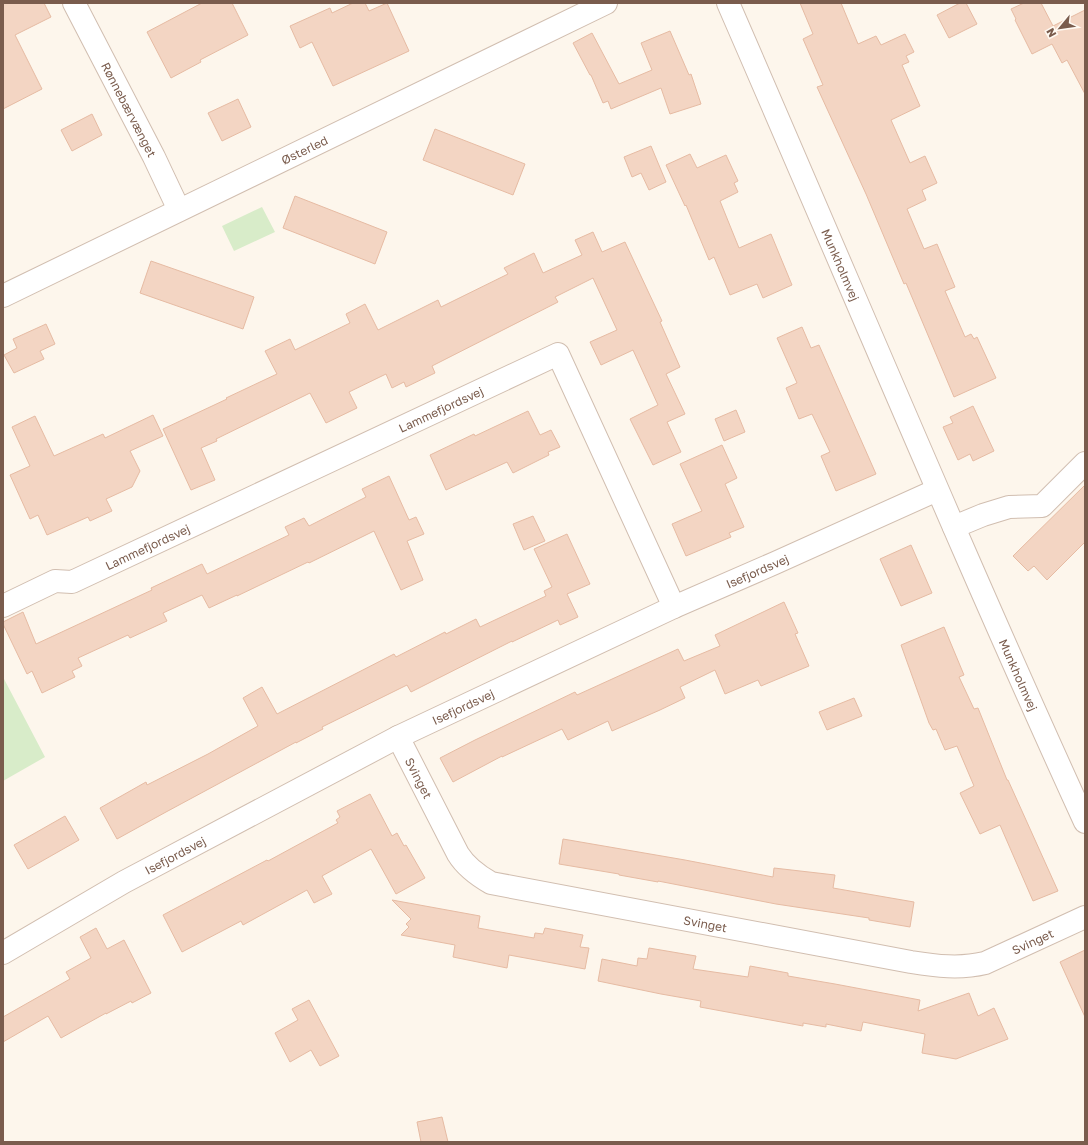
<svg xmlns="http://www.w3.org/2000/svg" width="1088" height="1145" font-family="'Golos Text',sans-serif">
	<style>
		.green { fill: #d8ecc9 }
		.building { fill: #f3d5c3; stroke: #e6bba3 }
		.lines { fill: none; stroke-linecap: round; stroke-linejoin: round }
		.minor-casing { stroke: #d1beb0; stroke-width: 24 }
		.minor { stroke: #fff; stroke-width: 22 }
		.labels { text-anchor: middle; dominant-baseline: central; stroke-width: 3; stroke-linejoin: round; paint-order: stroke }
		.street-label { font-size: 12px; fill: #7a5c4d; stroke: #fffaf3 }
	</style>
	<rect width="100%" height="100%" fill="#fdf6ec"/>
	<path class="green" d="M 262,207 L 275,232 L 234,251 L 222,226 Z
		M 3,677 L 45,757 L 3,781 Z"/>
	<path class="building" d="M 3,3 L 44,3 L 51,17 L 15,35 L 42,89 L 3,109 Z
		M 202,3 L 232,3 L 248,35 L 200,60 L 201,62 L 171,78 L 147,32 Z
		M 353,3 L 365,3 L 369,11 L 387,3 L 409,51 L 333,86 L 312,42 L 300,48 L 290,26 L 330,8 L 332,13 Z
		M 800,3 L 841,3 L 858,44 L 876,36 L 881,45 L 905,34 L 914,52 L 906,56 L 909,62 L 902,65 L 920,106 L 891,120 L 910,163 L 925,156 L 937,183 L 922,190 L 926,200 L 907,209 L 924,249 L 937,244 L 955,287 L 945,291 L 965,337 L 971,334 L 974,339 L 977,337 L 996,378 L 954,397 L 906,283 L 904,284 L 866,194 L 817,87 L 823,85 L 803,39 L 813,34 Z
		M 960,3 L 966,3 L 977,24 L 949,38 L 937,15 Z
		M 1024,3 L 1041,3 L 1053,26 L 1085,10 L 1085,94 L 1067,60 L 1062,63 L 1052,44 L 1032,54 L 1015,20 L 1016,19 L 1011,9 Z
		M 670,31 L 689,75 L 691,74 L 701,104 L 670,114 L 661,88 L 611,109 L 608,101 L 603,103 L 591,75 L 590,75 L 573,43 L 592,33 L 619,84 L 652,70 L 641,43 Z
		M 238,99 L 251,127 L 222,141 L 208,113 Z
		M 92,114 L 102,135 L 72,151 L 61,130 Z
		M 435,129 L 525,164 L 513,195 L 423,160 Z
		M 651,146 L 666,182 L 649,190 L 641,173 L 632,177 L 624,157 Z
		M 690,154 L 697,168 L 726,155 L 738,181 L 734,183 L 738,192 L 720,201 L 739,248 L 771,234 L 792,285 L 763,298 L 757,284 L 730,295 L 714,257 L 709,260 L 686,205 L 685,206 L 666,165 Z
		M 295,196 L 387,232 L 375,264 L 283,228 Z
		M 593,232 L 602,252 L 625,242 L 662,321 L 660,322 L 680,367 L 666,374 L 685,414 L 667,422 L 681,452 L 653,465 L 630,419 L 658,405 L 633,350 L 601,365 L 590,342 L 617,330 L 593,278 L 555,297 L 558,302 L 432,366 L 435,373 L 406,387 L 404,382 L 392,388 L 386,374 L 349,392 L 357,408 L 326,423 L 310,393 L 216,439 L 217,441 L 201,448 L 215,480 L 191,490 L 163,429 L 227,399 L 226,398 L 277,374 L 265,351 L 290,339 L 295,350 L 350,323 L 346,314 L 365,304 L 378,330 L 438,300 L 441,307 L 508,274 L 504,268 L 534,253 L 543,273 L 582,255 L 575,240 Z
		M 151,261 L 254,297 L 243,329 L 140,293 Z
		M 46,324 L 55,344 L 40,351 L 44,359 L 14,373 L 4,355 L 17,348 L 13,339 Z
		M 802,327 L 811,348 L 819,345 L 876,474 L 836,491 L 821,456 L 830,452 L 812,414 L 799,419 L 786,388 L 797,383 L 777,338 Z
		M 973,406 L 994,451 L 973,461 L 970,454 L 958,460 L 943,427 L 953,423 L 950,417 Z
		M 736,410 L 745,432 L 724,441 L 715,419 Z
		M 528,411 L 540,435 L 551,430 L 560,447 L 548,452 L 549,455 L 513,473 L 507,462 L 446,490 L 430,455 L 474,434 L 475,436 Z
		M 153,415 L 163,436 L 130,451 L 140,471 L 132,487 L 106,499 L 112,511 L 90,521 L 88,517 L 47,535 L 38,515 L 30,519 L 10,475 L 30,466 L 12,427 L 35,416 L 54,456 L 103,434 L 105,438 Z
		M 722,445 L 737,478 L 725,484 L 744,527 L 729,533 L 731,537 L 686,556 L 672,524 L 702,511 L 680,464 Z
		M 389,476 L 409,520 L 416,517 L 424,534 L 407,541 L 423,580 L 401,590 L 374,531 L 309,563 L 308,562 L 237,596 L 237,595 L 209,608 L 202,595 L 163,613 L 167,621 L 130,638 L 128,635 L 78,658 L 82,666 L 72,671 L 75,677 L 42,693 L 32,671 L 27,674 L 3,624 L 3,622 L 23,612 L 36,644 L 152,590 L 151,588 L 202,564 L 207,574 L 289,535 L 285,527 L 304,518 L 309,526 L 366,497 L 362,489 Z
		M 1085,485 L 1085,542 L 1047,580 L 1034,566 L 1028,571 L 1013,556 Z
		M 533,516 L 545,541 L 524,550 L 513,524 Z
		M 567,534 L 590,584 L 567,594 L 578,617 L 560,625 L 558,620 L 512,642 L 512,641 L 411,692 L 407,685 L 322,727 L 323,729 L 296,743 L 296,742 L 166,812 L 117,839 L 100,808 L 146,782 L 147,785 L 208,754 L 258,726 L 243,698 L 262,687 L 277,714 L 394,654 L 396,657 L 445,632 L 446,634 L 476,619 L 480,627 L 546,596 L 544,591 L 552,587 L 534,549 Z
		M 911,545 L 932,593 L 901,606 L 880,559 Z
		M 784,602 L 798,633 L 795,634 L 809,666 L 761,686 L 758,680 L 725,694 L 715,670 L 680,687 L 685,698 L 660,710 L 612,731 L 608,721 L 568,740 L 562,729 L 502,757 L 502,756 L 453,782 L 440,758 L 475,740 L 575,692 L 577,695 L 678,649 L 684,661 L 720,646 L 715,635 Z
		M 944,627 L 964,675 L 959,677 L 974,709 L 978,708 L 1007,780 L 1008,780 L 1058,891 L 1033,901 L 1000,825 L 980,834 L 960,793 L 974,786 L 957,746 L 945,750 L 936,729 L 933,730 L 929,723 L 901,645 Z
		M 854,698 L 862,716 L 827,730 L 819,712 Z
		M 370,794 L 392,836 L 397,833 L 404,846 L 406,845 L 425,878 L 396,894 L 371,849 L 322,876 L 332,894 L 314,903 L 307,890 L 243,925 L 241,921 L 182,952 L 163,915 L 267,860 L 268,861 L 338,823 L 336,820 L 340,817 L 337,811 Z
		M 65,816 L 79,840 L 28,869 L 14,845 Z
		M 563,839 L 685,860 L 773,877 L 774,868 L 835,875 L 833,888 L 914,902 L 910,927 L 869,920 L 869,918 L 776,904 L 658,881 L 658,882 L 619,875 L 619,874 L 559,864 Z
		M 392,900 L 480,916 L 478,928 L 534,938 L 535,933 L 543,934 L 545,928 L 583,935 L 580,947 L 589,948 L 585,969 L 509,955 L 507,968 L 453,957 L 455,945 L 401,935 L 409,927 L 406,924 L 411,919 Z
		M 96,928 L 107,949 L 124,940 L 151,993 L 132,1003 L 131,1001 L 106,1014 L 106,1013 L 61,1038 L 48,1016 L 3,1042 L 3,1017 L 70,979 L 66,972 L 91,958 L 80,937 Z
		M 649,948 L 696,956 L 693,969 L 748,977 L 750,966 L 788,973 L 788,976 L 835,984 L 920,1000 L 918,1011 L 969,993 L 978,1016 L 994,1008 L 1008,1039 L 956,1059 L 922,1053 L 925,1034 L 863,1022 L 861,1031 L 826,1024 L 826,1027 L 803,1023 L 803,1026 L 700,1007 L 701,1001 L 661,994 L 598,981 L 602,959 L 637,966 L 638,958 L 647,959 Z
		M 1085,950 L 1085,1017 L 1060,962 Z
		M 309,1000 L 339,1056 L 320,1066 L 311,1050 L 290,1062 L 275,1033 L 298,1020 L 292,1009 Z
		M 442,1117 L 448,1142 L 421,1142 L 417,1122 Z"/>
	<g class="lines">
		<g class="minor-casing">
			<g id="minor">
				<path id="s1" d="M 74,3 L 154,157 L 179,210"/>
				<path id="s2" d="M 728,3 C 847,276 961,551 1085,822"/>
				<path id="s3" d="M 3,296 L 606,3"/>
				<path d="M 954,527 L 983,515 L 1009,507 L 1042,506 L 1085,463"/>
				<path id="s4" d="M 3,606 L 55,581 L 72,582 L 558,354 L 674,607"/>
				<path id="s5" d="M 398,737 L 458,854 C 466,867 477,875 491,883 L 911,962 C 936,966 960,969 985,963 L 1085,917"/>
				<path id="s6" d="M 3,953 L 124,882 L 398,737 L 674,607 L 775,563 L 937,490"/>
			</g>
		</g>
		<use href="#minor" class="minor"/>
	</g>
	<g class="labels">
		<g class="street-label">
			<text stroke="none"><textPath href="#s1" startOffset="120">Rønnebærvænget</textPath></text>
			<text stroke="none"><textPath href="#s3" startOffset="335">Østerled</textPath></text>
			<text stroke="none"><textPath href="#s2" startOffset="285">Munkholmvej</textPath></text>
			<text stroke="none"><textPath href="#s4" startOffset="482">Lammefjordsvej</textPath></text>
			<text stroke="none"><textPath href="#s4" startOffset="158">Lammefjordsvej</textPath></text>
			<text stroke="none"><textPath href="#s6" startOffset="846">Isefjordsvej</textPath></text>
			<text stroke="none"><textPath href="#s2" startOffset="732">Munkholmvej</textPath></text>
			<text stroke="none"><textPath href="#s6" startOffset="522">Isefjordsvej</textPath></text>
			<text stroke="none"><textPath href="#s5" startOffset="46">Svinget</textPath></text>
			<text stroke="none"><textPath href="#s6" startOffset="198">Isefjordsvej</textPath></text>
			<text stroke="none"><textPath href="#s5" startOffset="394">Svinget</textPath></text>
			<text stroke="none"><textPath href="#s5" startOffset="730">Svinget</textPath></text>
		</g>
	</g>
	<rect width="1088" height="1145" fill="none" stroke="#7a5c4d" stroke-width="8"/>
	<g transform="translate(1060 28) rotate(241)" stroke="#fffaf3" stroke-width="3" paint-order="stroke">
	<path d="M0-3L7 15L0 10L-7 15Z" fill="#7a5c4d"/>
	<text y="-6" font-size="11" font-weight="bold" text-anchor="middle" fill="#7a5c4d">N</text>
	</g>
</svg>
